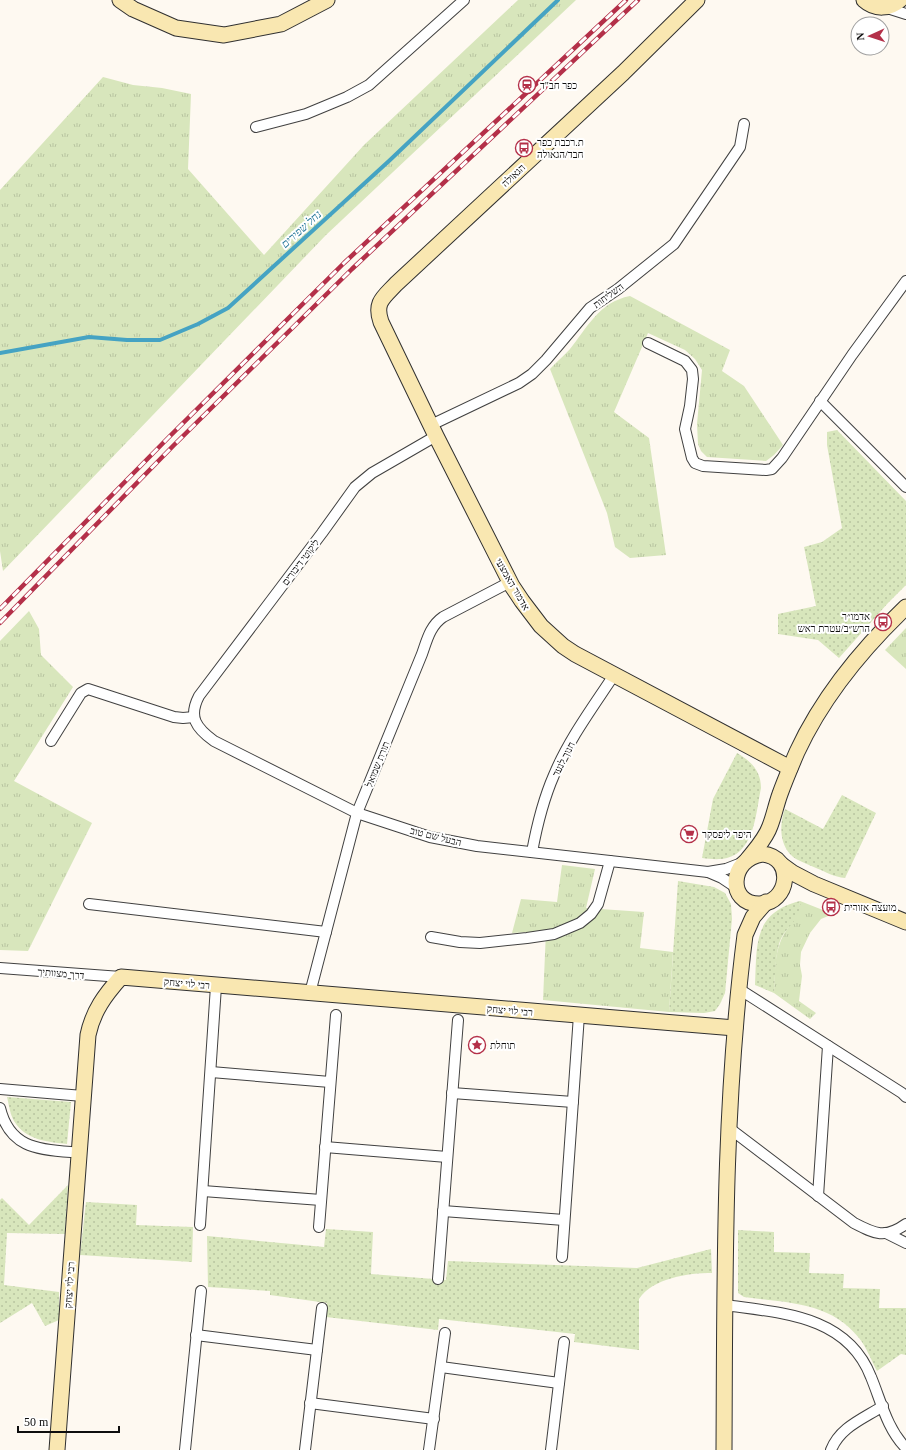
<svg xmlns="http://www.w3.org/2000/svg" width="906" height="1450" font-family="'Times New Roman',Heebo,serif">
  <defs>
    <pattern id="grass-tufts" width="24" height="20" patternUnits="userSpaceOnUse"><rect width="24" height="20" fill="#d8e6bc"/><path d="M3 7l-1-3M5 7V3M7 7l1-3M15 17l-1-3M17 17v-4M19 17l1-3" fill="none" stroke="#b8c4a0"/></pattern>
    <pattern id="park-dots" width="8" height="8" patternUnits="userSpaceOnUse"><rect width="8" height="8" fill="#d8e6bc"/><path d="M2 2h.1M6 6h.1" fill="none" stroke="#b8c4a0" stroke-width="1.8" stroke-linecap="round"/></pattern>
  </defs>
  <rect width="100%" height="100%" fill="#fef9f1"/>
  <!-- grass -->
  <g fill="url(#grass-tufts)">
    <polygon points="518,0 576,0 326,235 3,571 0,551 0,190 103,77 133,85 162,88 191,94 188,169 264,255 364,145"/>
    <path d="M630,296L730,350L722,371L744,386L783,445L774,455L766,461L707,457L701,451L698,444L697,424L702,370L695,359L685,350L648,333L614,412L649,438L666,555L630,558L615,547L607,513L550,369C556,362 564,356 570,349C587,328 599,302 630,296Z"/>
    <polygon points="29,611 39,629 41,655 73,687 14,781 92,823 28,951 0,950 0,641"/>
    <polygon points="906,628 906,669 885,650"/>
    <polygon points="562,865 595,869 586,908 644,912 640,948 673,952 669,1012 543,1000 546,931 512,933 521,899 557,902"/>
    <path d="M800,901L833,914L821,919L810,933L801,952L800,965L802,976L799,1001L816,1013L810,1019L774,993C775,977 774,958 780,943C785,928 800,917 800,901Z"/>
  </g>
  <!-- park -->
  <g fill="url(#park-dots)">
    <polygon points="837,430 906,501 906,585 888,603 839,658 818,640 778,634 778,614 816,606 804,547 822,542 842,528 827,445 827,432"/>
    <path d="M737,753C751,761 761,771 761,788C756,811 755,851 727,858C719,860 710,859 702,858L713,799Z"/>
    <path d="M842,795L876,813L845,878C834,877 826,872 816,868C809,865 802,862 796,859C779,848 779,825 785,809L823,829Z"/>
    <polygon points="678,881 714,887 725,893 731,904 732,919 725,993 720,1004 715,1011 704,1013 669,1012"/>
    <path d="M800,901C800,924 785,925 779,944C775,959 775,977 774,993L755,985C757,944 753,913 800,901Z"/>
    <path d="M7,1097L71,1102L67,1144C48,1142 25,1140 14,1121C10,1114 9,1105 7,1097Z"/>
    <polygon points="68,1185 65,1234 7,1233 4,1285 59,1292 59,1320 45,1326 32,1303 0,1323 0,1200 2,1198 29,1225"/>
    <polygon points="86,1202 137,1205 136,1225 193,1227 192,1262 80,1255"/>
    <path d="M326,1229L373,1232L371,1274L446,1280L448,1261L637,1268L711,1249L712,1273C688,1273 653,1278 639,1299V1350L574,1342L575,1334L439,1319L438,1330L326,1317L327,1303L270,1295V1291L208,1287L207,1236L324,1247Z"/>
    <path d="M738,1230L774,1232V1252L810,1253L809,1273L844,1274L843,1288L880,1289L879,1308H906V1355L901,1354L877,1371C871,1360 867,1348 859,1338C830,1301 786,1303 744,1297L738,1293Z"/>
  </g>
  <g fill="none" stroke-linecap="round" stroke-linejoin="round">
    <!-- stream -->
    <polyline stroke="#45a3c3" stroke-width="4" points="0,353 89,337 127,340 160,340 198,324 228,308 390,160 558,0"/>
    <!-- street casing -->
    <g stroke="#414141" stroke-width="12">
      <g id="street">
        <polyline points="884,7 906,14"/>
        <polyline points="256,127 306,114 347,97 369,85 464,0"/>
        <polyline points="648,343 685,361 692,370 693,379 690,406 685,429 692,458 695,463 703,466 766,470 772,469 782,458 852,355 906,281"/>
        <polyline points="820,401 906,487"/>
        <polyline points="431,425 519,383 532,374 546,360 590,308 618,289 674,244 740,147 744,124"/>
        <path d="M436,436L372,473L355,487L322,533L199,696C188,717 196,728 214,741L357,813L430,837L477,846L708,872L726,869L744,862"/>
        <polyline points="51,741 81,693 88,689 174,717 183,718 194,717"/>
        <path d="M532,852C537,825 543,800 554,775C569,739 593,707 614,675"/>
        <polyline points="708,872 722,878 737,888"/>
        <polyline points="89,904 326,932"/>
        <polyline points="431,937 460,942 480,943 527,938 554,934 580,923 591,914 598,904 610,861"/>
        <polyline points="0,968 121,977"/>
        <polyline points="739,989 902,1093 906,1097"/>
        <path d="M310,993L357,813L422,654C427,640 430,626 443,617L510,582"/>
        <polyline points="211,1072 330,1082"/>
        <polyline points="0,1089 83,1096"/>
        <polyline points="452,1093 573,1102"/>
        <path d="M0,1108C9,1146 36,1150 71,1152"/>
        <path d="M729,1128L854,1223C875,1234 885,1239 906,1224"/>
        <polyline points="325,1147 447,1157"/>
        <polyline points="203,1191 321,1200"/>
        <polyline points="818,1196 828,1046"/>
        <polyline points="443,1211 564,1220"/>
        <polyline points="200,1225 216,986"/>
        <polyline points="319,1227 336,1015"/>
        <polyline points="886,1233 906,1243"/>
        <polyline points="562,1257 579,1015"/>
        <polyline points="438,1279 458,1020"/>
        <path d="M725,1305C781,1313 847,1315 871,1377C881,1401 887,1429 906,1448"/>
        <polyline points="196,1335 317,1350"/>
        <polyline points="441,1367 559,1383"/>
        <polyline points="310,1403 434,1419"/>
        <polyline points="185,1450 201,1291"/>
        <polyline points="305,1450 322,1308"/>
        <polyline points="429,1450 445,1333"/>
        <polyline points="551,1450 564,1342"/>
        <path d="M831,1450C840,1427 863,1419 883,1406"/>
      </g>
    </g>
    <!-- secondary casing -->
    <g stroke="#303030" stroke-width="17">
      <g id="secondary">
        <polyline points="120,0 133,9 176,28 224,35 281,24 327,0"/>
        <path d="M697,0L623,73L396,284C384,297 374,302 381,322L436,436L512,586L522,601L541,626L563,646L575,654L790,768"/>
        <path d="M864,0C875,10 890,9 900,0"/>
        <path d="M762,854C796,857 789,904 759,904C727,904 729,859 762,854Z"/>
        <path d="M748,859C756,849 766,838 770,826C774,816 776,805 780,794C785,780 791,766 797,752C823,696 862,649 906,607"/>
        <polyline points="782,865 793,873 814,884 906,922"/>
        <path d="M57,1450L88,1035C93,1011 105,995 121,977L735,1028"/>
        <path d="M724,1450C725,1278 723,1106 745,935L753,917L766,902"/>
      </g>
    </g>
    <!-- street -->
    <use href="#street" stroke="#fff" stroke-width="10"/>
    <!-- secondary -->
    <use href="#secondary" stroke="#f9e7b1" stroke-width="15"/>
    <!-- rail casing -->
    <g stroke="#b43049" stroke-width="4.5">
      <g id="rail">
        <polyline points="0,609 168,438 344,263 626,0"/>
        <polyline points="0,623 174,445 352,269 638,0"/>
      </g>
    </g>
    <!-- rail -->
    <use href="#rail" stroke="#fff" stroke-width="3" stroke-dasharray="9" stroke-linecap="butt"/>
  </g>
  <!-- icons -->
  <defs>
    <g id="station-ring" transform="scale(0.9)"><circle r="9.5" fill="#fff" stroke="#b43049" stroke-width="1.5"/><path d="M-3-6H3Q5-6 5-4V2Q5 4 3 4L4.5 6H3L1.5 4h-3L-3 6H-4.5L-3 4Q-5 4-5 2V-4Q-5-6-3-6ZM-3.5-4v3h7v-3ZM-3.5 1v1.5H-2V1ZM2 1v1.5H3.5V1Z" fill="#b43049"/></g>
    <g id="bus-ring" transform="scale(0.9)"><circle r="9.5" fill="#fff" stroke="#b43049" stroke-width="1.5"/><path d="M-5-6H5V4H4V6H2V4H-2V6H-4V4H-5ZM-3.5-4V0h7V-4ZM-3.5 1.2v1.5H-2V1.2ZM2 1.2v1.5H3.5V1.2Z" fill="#b43049"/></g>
    <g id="supermarket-ring" transform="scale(0.9)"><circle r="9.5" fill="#fff" stroke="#b43049" stroke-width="1.5"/><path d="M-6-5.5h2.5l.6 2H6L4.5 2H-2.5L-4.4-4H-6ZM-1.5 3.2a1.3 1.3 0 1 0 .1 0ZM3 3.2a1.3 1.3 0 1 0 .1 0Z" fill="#b43049"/></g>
    <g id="sight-ring" transform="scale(0.9)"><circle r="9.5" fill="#fff" stroke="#b43049" stroke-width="1.5"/><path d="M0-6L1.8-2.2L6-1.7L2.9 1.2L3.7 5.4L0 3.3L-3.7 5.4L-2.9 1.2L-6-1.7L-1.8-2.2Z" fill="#b43049"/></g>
  </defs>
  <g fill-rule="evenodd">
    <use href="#station-ring" x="527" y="85"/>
    <use href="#bus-ring" x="524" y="148"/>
    <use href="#bus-ring" x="883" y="622"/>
    <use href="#supermarket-ring" x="689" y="834"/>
    <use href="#bus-ring" x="831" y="907"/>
    <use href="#sight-ring" x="477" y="1045"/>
  </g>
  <g text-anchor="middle" stroke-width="4" stroke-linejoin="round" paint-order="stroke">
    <!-- poi labels -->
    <g font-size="10" fill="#0e0e0e" stroke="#fff" text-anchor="start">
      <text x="540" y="89">כפר חב"ד</text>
      <text x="537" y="146">ת.רכבת כפר<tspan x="537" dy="12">חבד/הגאולה</tspan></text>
      <text x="870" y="620" text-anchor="end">אדמו״ר<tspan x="870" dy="12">הרש״ב/עטרת ראש</tspan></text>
      <text x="702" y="838">היפר ליפסקר</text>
      <text x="844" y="911">מועצה אזורית</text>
      <text x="490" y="1049">תוחלת</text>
    </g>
    <!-- street labels -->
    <g font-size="10" fill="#0e0e0e" stroke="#fff">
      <text transform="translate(513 175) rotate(-43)" y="4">הגאולה</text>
      <text transform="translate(608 295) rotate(-36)" y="4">השליחות</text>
      <text transform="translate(300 562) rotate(-53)" y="4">ליקוטי דיבורים</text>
      <text transform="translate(513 584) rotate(60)" y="4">אדמור האמצעי</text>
      <text transform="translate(563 759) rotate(-63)" y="4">חנוך לנער</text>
      <text transform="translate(377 764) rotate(-68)" y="4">תורת שמואל</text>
      <text transform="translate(436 836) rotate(14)" y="4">הבעל שם טוב</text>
      <text transform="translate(61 973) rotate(5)" y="4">דרך מצוותיך</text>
      <text transform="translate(187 983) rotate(5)" y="4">רבי לוי יצחק</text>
      <text transform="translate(510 1010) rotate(5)" y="4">רבי לוי יצחק</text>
      <text transform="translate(69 1285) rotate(-86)" y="4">רבי לוי יצחק</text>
    </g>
    <!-- water labels -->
    <g font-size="11" font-style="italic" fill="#207497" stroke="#fff">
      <text transform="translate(301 229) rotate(-42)" y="4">נחל שפירים</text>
    </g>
  </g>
  <!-- north arrow -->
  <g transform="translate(870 36) rotate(267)"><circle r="19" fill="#ffffff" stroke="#9f9f9f"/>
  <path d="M0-3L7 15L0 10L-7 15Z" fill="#b43049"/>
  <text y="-6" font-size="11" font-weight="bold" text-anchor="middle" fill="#0e0e0e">N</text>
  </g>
  <!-- scale -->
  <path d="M18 1426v6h101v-6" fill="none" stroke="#0e0e0e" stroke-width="2"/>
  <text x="24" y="1426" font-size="12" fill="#0e0e0e" stroke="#ffffff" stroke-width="3" paint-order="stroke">50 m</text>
</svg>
